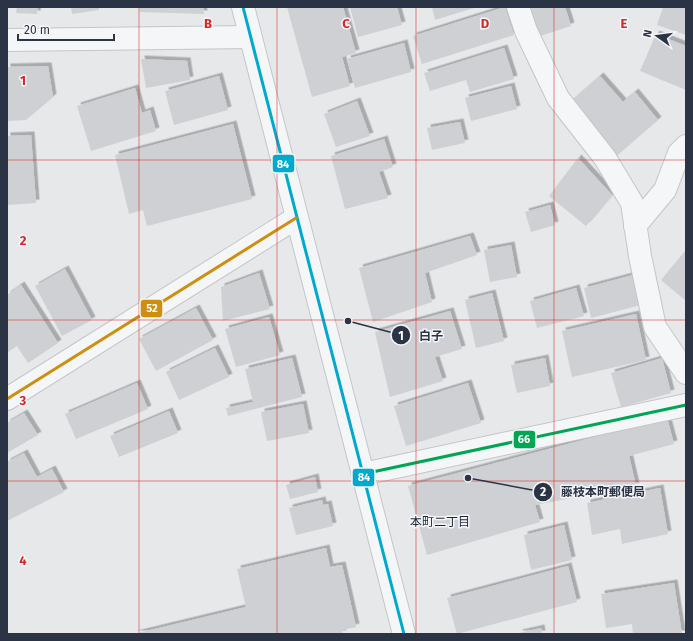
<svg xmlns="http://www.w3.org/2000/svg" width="693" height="641" font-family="'Fira Sans','Noto Sans JP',sans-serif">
  <defs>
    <filter id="shadow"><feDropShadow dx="3.5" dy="-3.5" stdDeviation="0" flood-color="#0004"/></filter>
  </defs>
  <rect width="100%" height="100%" fill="#e6e8ea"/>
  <!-- building -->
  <g fill="#ced0d3" filter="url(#shadow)">
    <polygon points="17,7 38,7 37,14 16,13"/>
    <polygon points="71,7 99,7 99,10 72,14"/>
    <polygon points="139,7 203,7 204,14 140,12"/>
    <polygon points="287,7 343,7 356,53 342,57 350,86 312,97"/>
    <polygon points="350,7 397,7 402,25 358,37"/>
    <polygon points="432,7 477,7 435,20"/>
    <polygon points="505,7 514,35 422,64 413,36"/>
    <polygon points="524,7 565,7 571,26 534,38"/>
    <polygon points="663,7 686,7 686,35 657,25"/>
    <polygon points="656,34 686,46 686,90 640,71"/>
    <polygon points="404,43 411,72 355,88 347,59"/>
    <polygon points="504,48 514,79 470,92 466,80 430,91 424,73"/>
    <polygon points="141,59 187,61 190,80 146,88"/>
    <polygon points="48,66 53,97 26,120 7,121 7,67"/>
    <polygon points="219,76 228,110 174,125 165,91"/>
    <polygon points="600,76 623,102 635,92 658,120 613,159 566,106"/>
    <polygon points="511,86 517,109 471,121 465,98"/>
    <polygon points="135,88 142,113 150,110 156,131 91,151 77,106"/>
    <polygon points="357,101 370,136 336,147 324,114"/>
    <polygon points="460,122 465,143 432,150 427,128"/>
    <polygon points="233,124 252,199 147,226 143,210 129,214 115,155"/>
    <polygon points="31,135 36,203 7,205 7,136"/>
    <polygon points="384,139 393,167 379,172 388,198 345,209 331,156"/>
    <polygon points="578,158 612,195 586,226 549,196"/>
    <polygon points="550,205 555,225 531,232 525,212"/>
    <polygon points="470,236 477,255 425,273 432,302 373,322 359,268"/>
    <polygon points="511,245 517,277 490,282 484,250"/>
    <polygon points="686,250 686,301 661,280"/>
    <polygon points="65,269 92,320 62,336 35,286"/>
    <polygon points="259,273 270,309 223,321 221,287"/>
    <polygon points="633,275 641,305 591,318 584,288"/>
    <polygon points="21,285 58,343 28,363 17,346 7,353 7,295"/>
    <polygon points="576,288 584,316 537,328 530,301"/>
    <polygon points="492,293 504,341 476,348 465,300"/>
    <polygon points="196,308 213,340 156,371 139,339"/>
    <polygon points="450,311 462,349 435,357 443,381 390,397 375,332"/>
    <polygon points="636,314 646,360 572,377 562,331"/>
    <polygon points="269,317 280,355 236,367 225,329"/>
    <polygon points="215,348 229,377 179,400 166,372"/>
    <polygon points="292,358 302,397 228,416 226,408 253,402 245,369"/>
    <polygon points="545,358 550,386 517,393 511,365"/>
    <polygon points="662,358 671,393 621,407 611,373"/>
    <polygon points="137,383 148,409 76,439 65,414"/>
    <polygon points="468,383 481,423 406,446 394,406"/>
    <polygon points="303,404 309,433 267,441 261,412"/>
    <polygon points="169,411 178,433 119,457 110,436"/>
    <polygon points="24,413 38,435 7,453 7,423"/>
    <polygon points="667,418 674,444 629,456 636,486 535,505 540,522 427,555 408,486"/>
    <polygon points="24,453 37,477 52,469 64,492 7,521 7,462"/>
    <polygon points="315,477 318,492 290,499 286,485"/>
    <polygon points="660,488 668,534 622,544 620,529 592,535 587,503"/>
    <polygon points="322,500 323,505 328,504 333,526 296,535 289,508"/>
    <polygon points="564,525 572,560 531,570 524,535"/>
    <polygon points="326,548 330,567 342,565 356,627 342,630 343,634 134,634 246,607 237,569"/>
    <polygon points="568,566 577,602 457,634 447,598"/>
    <polygon points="674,583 682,634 633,634 632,624 606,628 601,594"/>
    <polygon points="541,628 542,634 519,634 519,633"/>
  </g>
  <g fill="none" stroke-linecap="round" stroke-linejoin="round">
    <!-- minor casing -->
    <g stroke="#c4c6c8" stroke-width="24">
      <g id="minor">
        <polyline points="518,7 526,31 558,98 605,158 632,203 640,256 655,327 686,373"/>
        <polyline points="7,40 250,37"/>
        <polyline points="635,226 665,190 679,153 686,146"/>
        <polyline points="7,399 296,218"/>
        <polyline points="363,474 686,405"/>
      </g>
    </g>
    <!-- tertiary casing -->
    <g stroke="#c4c6c8" stroke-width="24">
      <polyline id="tertiary" points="243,7 404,634"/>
    </g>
    <!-- minor -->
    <use href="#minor" stroke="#f5f6f7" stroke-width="22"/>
    <!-- tertiary -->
    <use href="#tertiary" stroke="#f5f6f7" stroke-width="22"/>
    <!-- bus-1 casing -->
    <g stroke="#f4f6f9" stroke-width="6">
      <polyline id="bus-1" points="243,7 404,634"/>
    </g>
    <!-- bus-2 casing -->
    <g stroke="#f4f6f9" stroke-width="6">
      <polyline id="bus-2" points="7,399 296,218"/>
    </g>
    <!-- bus-3 casing -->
    <g stroke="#f4f6f9" stroke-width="6">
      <polyline id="bus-3" points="363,474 686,405"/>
    </g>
    <!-- bus-1 -->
    <use href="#bus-1" stroke="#00a9ce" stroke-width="3"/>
    <!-- bus-2 -->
    <use href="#bus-2" stroke="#ce8f0e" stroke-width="3"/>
    <!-- bus-3 -->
    <use href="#bus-3" stroke="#00a651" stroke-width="3"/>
  </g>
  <!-- grid -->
  <path fill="none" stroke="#d62828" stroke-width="1" stroke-opacity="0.55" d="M139,7V634M277,7V634M416,7V634M554,7V634M7,160H686M7,320H686M7,481H686"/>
  <g text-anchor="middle" stroke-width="3" stroke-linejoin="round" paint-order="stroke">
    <!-- neighbourhood labels -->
    <g font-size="12" fill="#1d2536" stroke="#f4f6f9">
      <text x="440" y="526">本町二丁目</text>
    </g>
  </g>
  <g font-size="13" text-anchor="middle" font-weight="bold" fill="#d62828" stroke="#f4f6f9" stroke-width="3" stroke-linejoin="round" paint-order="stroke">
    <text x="208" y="28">B</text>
    <text x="346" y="28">C</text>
    <text x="485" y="28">D</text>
    <text x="624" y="28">E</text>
    <text x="23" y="85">1</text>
    <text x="23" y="245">2</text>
    <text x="23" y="405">3</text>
    <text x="23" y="565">4</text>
  </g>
  <!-- callouts -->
  <path fill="none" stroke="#2b3445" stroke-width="1.5" d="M348 321L401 335M468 478L543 492"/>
  <g fill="#2b3445" stroke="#f4f6f9" stroke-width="1.5">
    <circle cx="348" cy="321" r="4"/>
    <circle cx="468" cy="478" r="4"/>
    <circle cx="401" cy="335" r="10"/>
    <circle cx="543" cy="492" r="10"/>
  </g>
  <g font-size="12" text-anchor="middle" font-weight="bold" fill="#fff">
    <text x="401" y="340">1</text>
    <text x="543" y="496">2</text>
  </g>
  <g font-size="12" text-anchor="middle" font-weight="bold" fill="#2b3445" stroke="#f4f6f9" stroke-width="3" stroke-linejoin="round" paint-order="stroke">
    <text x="431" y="340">白子</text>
    <text x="603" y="496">藤枝本町郵便局</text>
  </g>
  <g stroke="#f4f6f9" stroke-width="1.5">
    <rect x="272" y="154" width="23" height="19" rx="4" fill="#00a9ce"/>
    <rect x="140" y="299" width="23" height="19" rx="4" fill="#ce8f0e"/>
    <rect x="513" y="430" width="23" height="19" rx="4" fill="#00a651"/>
    <rect x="352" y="468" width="23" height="19" rx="4" fill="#00a9ce"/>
  </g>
  <g font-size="11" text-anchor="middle" font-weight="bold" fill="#fff">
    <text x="283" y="168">84</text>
    <text x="152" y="312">52</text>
    <text x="524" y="443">66</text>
    <text x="364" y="481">84</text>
  </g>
  <!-- border -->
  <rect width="693" height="641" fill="none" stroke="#2b3445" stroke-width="16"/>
  <!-- north arrow -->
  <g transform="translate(657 36) rotate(284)" stroke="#f4f6f9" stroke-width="3" paint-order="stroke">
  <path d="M0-3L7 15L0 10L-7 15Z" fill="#2b3445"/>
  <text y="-6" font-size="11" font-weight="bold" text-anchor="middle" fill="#2b3445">N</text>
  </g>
  <!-- scale -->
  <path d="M18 34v6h96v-6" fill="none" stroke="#2b3445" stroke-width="2"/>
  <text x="24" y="34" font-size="12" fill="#2b3445" stroke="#f4f6f9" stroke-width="3" paint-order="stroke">20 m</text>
</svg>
